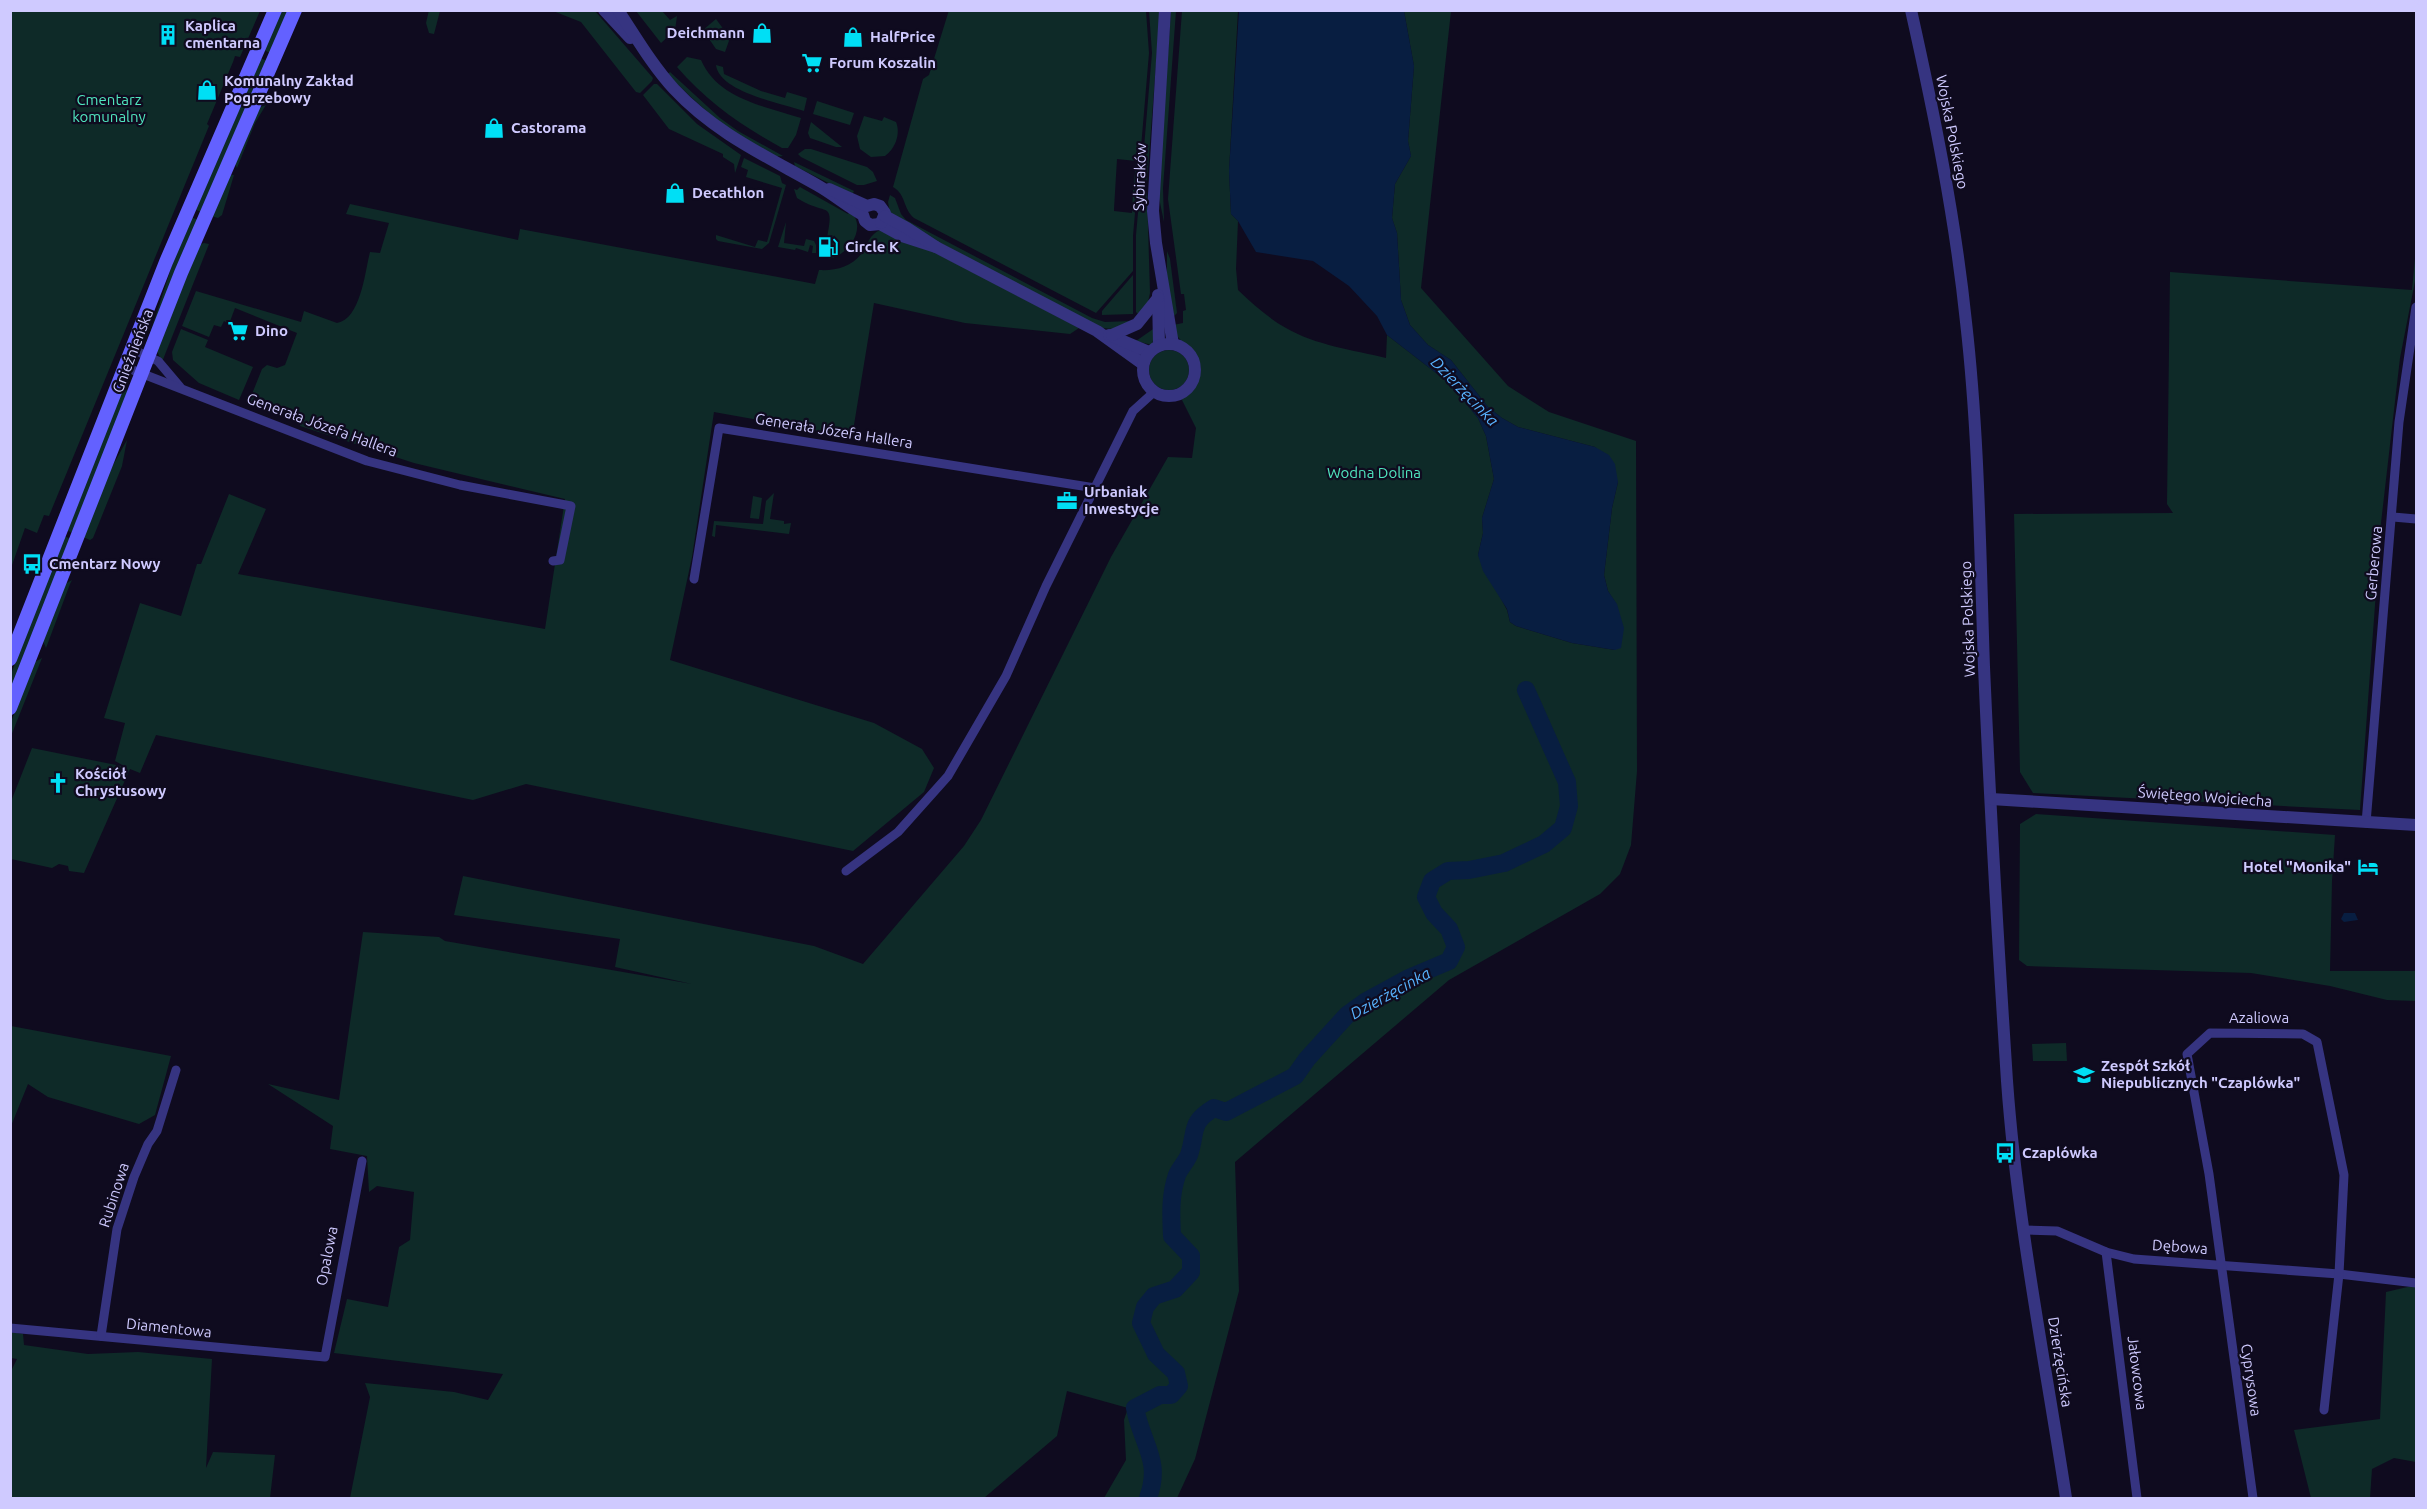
<svg xmlns="http://www.w3.org/2000/svg" width="2427" height="1509" font-family="Ubuntu,sans-serif">
  <rect width="100%" height="100%" fill="#0f0b1f"/>
  <!-- green -->
  <g fill="#0e2a28">
    <polygon points="11,10 260,11 240,57 235,56 233,62 207,124 209,126 49,516 44,515 37,533 25,528 11,568"/>
    <polygon points="429,10 440,11 434,34 429,33 426,23"/>
    <path d="M949,10L1146,11L1149,53L1138,183H1134L1136,161L1117,159L1114,209V211L1132,213L1133,190H1137L1133,236V271L1096,313L914,218C903,209 906,194 893,187L923,79L929,75Z"/>
    <polygon points="281,11 289,11 270,53 264,50"/>
    <polygon points="553,11 595,11 653,78 652,81 640,93 636,92 581,22"/>
    <polygon points="636,11 662,11 670,20 677,16 675,30 661,43"/>
    <polygon points="1149,11 1160,11 1147,182 1141,183 1152,53"/>
    <polygon points="1171,11 1176,11 1163,188 1164,222 1158,193"/>
    <path d="M1182,11H1238L1229,171L1231,214L1238,221L1236,269L1238,290C1253,304 1268,318 1286,328C1315,345 1353,350 1386,358L1387,335L1449,383L1478,418L1486,436L1494,479L1482,518L1483,533L1478,555L1507,610L1510,622L1516,626L1572,643L1615,650L1617,605L1608,591L1604,575L1612,508L1618,482L1595,447L1518,427L1502,418L1488,407L1451,360L1428,345L1410,325L1401,300L1397,233L1392,218L1395,184L1411,156L1408,141L1414,66L1404,11H1451L1421,288L1508,386L1549,412L1636,441L1637,771L1631,845L1620,874L1600,894L1449,980L1235,1162L1239,1291L1195,1459L1177,1498H1104L1126,1460L1124,1420L1128,1408L1067,1391L1057,1436L984,1498H350L370,1397L365,1383L454,1392L488,1400L503,1374L334,1353L347,1299L388,1307L399,1247L410,1240L414,1192L377,1186L369,1192L367,1156L330,1149L333,1126L268,1084L339,1100L363,932L439,937L445,941L692,984L615,967L620,939L454,915L463,876L814,946L863,964L964,846L981,820L1111,557L1168,457L1192,458L1196,428L1181,398C1198,389 1205,369 1193,352C1184,340 1177,342 1173,325L1183,323V311L1186,310L1184,294H1181L1168,199Z"/>
    <polygon points="716,19 730,38 725,52 716,49 703,30"/>
    <path d="M687,57L701,60C718,99 764,106 801,118L796,135L788,148H782C742,126 707,102 677,67Z"/>
    <polygon points="260,58 267,61 201,212 194,209"/>
    <path d="M716,65L723,67L724,74L761,91L785,98L787,92L807,98L804,111C781,103 719,92 716,65Z"/>
    <path d="M670,72L720,118L738,131L783,156C758,162 685,93 668,74Z"/>
    <polygon points="654,84 657,84 697,124 741,155 735,173 734,164 723,157 723,154 669,129 643,95"/>
    <polygon points="817,101 854,113 850,125 813,114"/>
    <polygon points="266,105 255,123 237,168 234,162 260,107"/>
    <path d="M864,116L882,121L884,117L896,122C901,134 895,149 885,156L871,157L860,149L857,136Z"/>
    <polygon points="811,122 842,147 836,147 810,138 808,133"/>
    <polygon points="805,149 811,149 867,167 873,172 877,181 864,185 857,185 801,157 798,154"/>
    <polygon points="744,158 780,176 782,183 786,185 769,243 762,249 718,241 716,239 716,235 755,247 758,240 767,242 782,188 746,177 748,170 741,167"/>
    <polygon points="794,162 854,191 852,195 795,166"/>
    <polygon points="231,175 234,175 222,215 218,218 211,216 227,178"/>
    <path d="M800,187L848,214L850,211C868,227 849,255 829,259L823,253V250L832,252L834,246L826,243C835,197 828,218 797,198L794,189L797,190Z"/>
    <polygon points="1140,191 1147,192 1150,293 1148,302 1140,316 1136,312 1136,235"/>
    <polygon points="890,195 895,198 901,214 906,220 1092,318 1105,322 1132,321 1113,329 1102,328 927,236 890,213 888,202"/>
    <path d="M350,204L518,240L520,229L815,284L819,270C835,271 852,267 862,253C868,244 869,235 880,230L926,248L1079,328L1070,334L965,323L874,303L852,437L714,412L692,557L670,660L874,723L922,749L934,768L924,792L853,851L526,784L473,800L156,735L140,773L130,769L84,873L69,871L68,866L59,864L52,868L11,859L10,804L32,748L126,767L115,761L125,723L104,718L140,603L181,616L197,564H201L229,494L266,509L238,574L545,629L565,499L414,463L300,426L301,421L266,407L264,410L248,404L262,369L267,365L277,368L285,365L297,333L235,308L229,324L224,321L221,327L214,325L209,337L182,326L196,291L301,322L304,311L337,323C361,319 365,271 370,252L380,253L389,223L346,214Z"/>
    <polygon points="191,217 198,220 146,346 176,253"/>
    <polygon points="786,222 784,243 804,246 806,239 814,241 816,245 816,253 812,253 813,246 810,245 808,252 796,248 795,250 778,247"/>
    <polygon points="204,243 209,244 162,362 157,351 199,245"/>
    <polygon points="2416,248 2416,276 2400,358 2381,523 2360,810 2033,793 2020,772 2014,514 2173,513 2167,504 2170,272 2412,290"/>
    <polygon points="1167,251 1170,259 1177,313 1174,316 1167,286"/>
    <polygon points="1133,275 1133,314 1102,315 1102,311"/>
    <polygon points="1156,327 1152,345 1136,341"/>
    <polygon points="181,329 208,340 205,347 253,367 239,400 199,383 173,360 172,352"/>
    <circle cx="1169" cy="370" r="20"/>
    <polygon points="123,389 128,391 73,533 66,530"/>
    <polygon points="127,440 122,466 93,538 90,540 83,537 108,474"/>
    <polygon points="774,493 770,519 784,521 784,524 791,523 789,534 716,525 715,537 712,536 714,521 763,524 766,501"/>
    <polygon points="753,496 762,498 759,519 750,518"/>
    <polygon points="64,536 71,539 11,695 11,674"/>
    <polygon points="72,580 70,584 46,648 43,641 65,584"/>
    <polygon points="42,658 11,736 10,724 35,662"/>
    <polygon points="2036,814 2335,835 2332,881 2330,971 2416,971 2416,1001 2387,1000 2330,986 2251,973 2027,966 2019,960 2020,824"/>
    <polygon points="11,1026 171,1056 155,1115 139,1124 48,1097 28,1084 11,1126"/>
    <polygon points="2066,1043 2067,1061 2033,1061 2032,1044"/>
    <polygon points="2416,1285 2416,1462 2394,1458 2372,1469 2370,1498 2311,1498 2294,1430 2380,1419 2386,1292"/>
    <polygon points="11,1332 23,1334 24,1345 88,1354 138,1352 212,1359 206,1468 213,1452 275,1455 270,1498 11,1498 10,1373 17,1359 11,1358"/>
  </g>
  <!-- water -->
  <g fill="#081e41">
    <polygon points="1239,10 1404,11 1414,66 1408,141 1411,156 1395,184 1392,218 1397,233 1401,300 1410,325 1428,345 1451,360 1488,407 1502,418 1518,427 1595,447 1609,455 1615,464 1618,482 1612,508 1604,575 1608,591 1617,604 1624,628 1621,648 1615,650 1572,643 1516,626 1510,622 1507,609 1483,571 1478,555 1483,533 1482,518 1494,479 1486,436 1478,418 1449,383 1387,335 1377,316 1349,286 1313,261 1256,252 1238,221 1231,214 1229,171"/>
    <polygon points="2344,913 2355,913 2358,920 2344,922 2341,919"/>
  </g>
  <g fill="none" stroke-linecap="round" stroke-linejoin="round">
    <!-- river -->
    <path stroke="#081e41" stroke-width="18" d="M1148,1498C1162,1460 1142,1445 1135,1408L1160,1395H1171L1179,1386L1176,1373L1156,1354L1141,1323L1145,1307L1154,1296L1175,1289L1191,1272V1256L1172,1236C1171,1215 1170,1195 1177,1175C1180,1168 1186,1162 1189,1155C1197,1131 1189,1123 1214,1108L1226,1112L1295,1076L1307,1059L1347,1015L1365,1002L1409,978L1449,961L1456,947L1449,929L1434,913L1426,897L1432,881L1448,871L1469,870L1504,863L1544,844L1563,828L1569,806L1567,782L1526,690"/>
    <!-- minor -->
    <g stroke="#363481" stroke-width="9">
      <polyline points="132,349 158,361 180,387"/>
      <polyline points="125,367 367,461 460,485 571,506 560,560 553,561"/>
      <polyline points="2393,517 2416,519"/>
      <polyline points="694,579 719,428 1095,488"/>
      <polyline points="2366,823 2399,422 2416,307"/>
      <polyline points="846,871 898,832 948,776 1006,676 1046,586 1133,411 1154,392"/>
      <polyline points="2024,1230 2057,1231 2106,1252 2134,1259 2339,1274 2416,1283"/>
      <polyline points="2106,1252 2137,1498"/>
      <polyline points="10,1328 325,1357 362,1161"/>
      <polyline points="101,1336 117,1229 134,1177 148,1144 157,1131 176,1070"/>
      <polyline points="2253,1498 2209,1174 2187,1054 2210,1033 2303,1034 2317,1042 2344,1175 2339,1274 2324,1410"/>
    </g>
    <!-- tertiary -->
    <g stroke="#363481" stroke-width="12">
      <polyline points="604,10 630,38"/>
      <path d="M618,10C636,37 652,65 674,89C715,133 766,156 817,185C833,194 847,206 863,215L865,221L870,225L880,224L902,236L936,247"/>
      <polyline points="1165,10 1153,211 1156,243 1173,344"/>
      <path d="M1911,10C1934,113 1955,216 1966,322C1979,436 1980,552 1984,667C1990,805 1998,943 2007,1081C2017,1221 2045,1360 2066,1498"/>
      <polyline points="829,189 867,206 874,204 880,206 885,213 881,223"/>
      <polyline points="885,216 907,228 936,247 1097,331 1143,364"/>
      <polyline points="1158,295 1159,345"/>
      <polyline points="1109,335 1149,352"/>
      <polyline points="1112,335 1137,324 1158,298"/>
      <circle cx="1169" cy="370" r="26"/>
      <polyline points="1991,799 2416,825"/>
    </g>
    <!-- secondary -->
    <g stroke="#6361ff" stroke-width="14">
      <polyline points="10,659 166,262 275,10"/>
      <polyline points="10,708 181,273 295,10"/>
    </g>
  </g>
  <!-- icons -->
  <defs>
    <g id="shop-bare" transform="scale(1.62)"><path d="M-5-2.5h2.3a2.7 3.5 0 0 1 5.4 0H5L5.5 6h-11ZM-1.5-2.5h3a1.5 2.3 0 0 0-3 0Z" fill="#00dff5" stroke="#0f0b1f" stroke-width="2.5" paint-order="stroke"/></g>
    <g id="building-bare" transform="scale(1.62)"><path d="M-4-6H4V6H1V3H-1V6H-4ZM-2.5-4.3h1.7v1.8h-1.7ZM.8-4.3h1.7v1.8H.8ZM-2.5-1h1.7V.8h-1.7ZM.8-1h1.7V.8H.8Z" fill="#00dff5" stroke="#0f0b1f" stroke-width="2.5" paint-order="stroke"/></g>
    <g id="supermarket-bare" transform="scale(1.62)"><path d="M-6-5.5h2.5l.6 2H6L4.5 2H-2.5L-4.4-4H-6ZM-1.5 3.2a1.3 1.3 0 1 0 .1 0ZM3 3.2a1.3 1.3 0 1 0 .1 0Z" fill="#00dff5" stroke="#0f0b1f" stroke-width="2.5" paint-order="stroke"/></g>
    <g id="fuel-bare" transform="scale(1.62)"><path d="M-5.5-6h7V0h2V4h1.3V-2.5L3-4.5l.8-.8L6-3V5H2.5V1h-1V6h-7ZM-4.2-4.7v3.2H.2V-4.7Z" fill="#00dff5" stroke="#0f0b1f" stroke-width="2.5" paint-order="stroke"/></g>
    <g id="office-bare" transform="scale(1.62)"><path d="M-6-3h4V-5.5h4V-3h4V5H-6ZM-1-4.5V-3h2v-1.5ZM-6 0V1H6V0Z" fill="#00dff5" stroke="#0f0b1f" stroke-width="2.5" paint-order="stroke"/></g>
    <g id="bus-bare" transform="scale(1.62)"><path d="M-5-6H5V4H4V6H2V4H-2V6H-4V4H-5ZM-3.5-4V0h7V-4ZM-3.5 1.2v1.5H-2V1.2ZM2 1.2v1.5H3.5V1.2Z" fill="#00dff5" stroke="#0f0b1f" stroke-width="2.5" paint-order="stroke"/></g>
    <g id="church-bare" transform="scale(1.62)"><path d="M-1.2-6h2.4v3.5h3.3v2.4h-3.3V6h-2.4V-.1h-3.3v-2.4h3.3Z" fill="#00dff5" stroke="#0f0b1f" stroke-width="2.5" paint-order="stroke"/></g>
    <g id="hotel-bare" transform="scale(1.62)"><path d="M-6-4.5h1.5V1H6V5H4.5V3h-9V5H-6ZM-4 0a1.8 1.8 0 1 1 3.6 0ZM.5 0V-2.5h3Q6-2.5 6 0Z" fill="#00dff5" stroke="#0f0b1f" stroke-width="2.5" paint-order="stroke"/></g>
    <g id="university-bare" transform="scale(1.62)"><path d="M0-5L7-2L0 1L-7-2ZM-4 1L0 2.5L4 1V4Q0 6-4 4Z" fill="#00dff5" stroke="#0f0b1f" stroke-width="2.5" paint-order="stroke"/></g>
  </defs>
  <g fill-rule="evenodd">
    <use href="#shop-bare" x="762" y="33"/>
    <use href="#building-bare" x="168" y="35"/>
    <use href="#shop-bare" x="853" y="37"/>
    <use href="#supermarket-bare" x="812" y="63"/>
    <use href="#shop-bare" x="207" y="90"/>
    <use href="#shop-bare" x="494" y="128"/>
    <use href="#shop-bare" x="675" y="193"/>
    <use href="#fuel-bare" x="828" y="247"/>
    <use href="#supermarket-bare" x="238" y="331"/>
    <use href="#office-bare" x="1067" y="501"/>
    <use href="#bus-bare" x="32" y="564"/>
    <use href="#church-bare" x="58" y="783"/>
    <use href="#hotel-bare" x="2368" y="867"/>
    <use href="#university-bare" x="2084" y="1075"/>
    <use href="#bus-bare" x="2005" y="1153"/>
  </g>
  <g text-anchor="middle" stroke-width="4.5" stroke-linejoin="round" paint-order="stroke">
    <!-- poi labels -->
    <g font-size="15" font-weight="bold" fill="#cfcaff" stroke="#0f0b1f" text-anchor="start">
      <text x="185" y="31">Kaplica<tspan x="185" dy="17">cmentarna</tspan></text>
      <text x="745" y="38" text-anchor="end">Deichmann</text>
      <text x="870" y="42">HalfPrice</text>
      <text x="829" y="68">Forum Koszalin</text>
      <text x="224" y="86">Komunalny Zakład<tspan x="224" dy="17">Pogrzebowy</tspan></text>
      <text x="511" y="133">Castorama</text>
      <text x="692" y="198">Decathlon</text>
      <text x="845" y="252">Circle K</text>
      <text x="255" y="336">Dino</text>
      <text x="1084" y="497">Urbaniak<tspan x="1084" dy="17">Inwestycje</tspan></text>
      <text x="49" y="569">Cmentarz Nowy</text>
      <text x="75" y="779">Kościół<tspan x="75" dy="17">Chrystusowy</tspan></text>
      <text x="2351" y="872" text-anchor="end">Hotel "Monika"</text>
      <text x="2101" y="1071">Zespół Szkół<tspan x="2101" dy="17">Niepublicznych "Czaplówka"</tspan></text>
      <text x="2022" y="1158">Czaplówka</text>
    </g>
    <!-- park labels -->
    <g font-size="15" fill="#50e5be" stroke="#0f0b1f">
      <text x="109" y="105">Cmentarz<tspan x="109" dy="17">komunalny</tspan></text>
      <text x="1374" y="478">Wodna Dolina</text>
    </g>
    <!-- street labels -->
    <g font-size="15" fill="#cfcaff" stroke="#0f0b1f">
      <text transform="translate(1952 132) rotate(79)" y="5">Wojska Polskiego</text>
      <text transform="translate(1140 177) rotate(-88)" y="5">Sybiraków</text>
      <text transform="translate(133 351) rotate(-69)" y="5">Gnieźnieńska</text>
      <text transform="translate(322 425) rotate(20)" y="5">Generała Józefa Hallera</text>
      <text transform="translate(834 431) rotate(9)" y="5">Generała Józefa Hallera</text>
      <text transform="translate(2374 563) rotate(-85)" y="5">Gerberowa</text>
      <text transform="translate(1968 619) rotate(-92)" y="5">Wojska Polskiego</text>
      <text transform="translate(2205 797) rotate(4)" y="5">Świętego Wojciecha</text>
      <text x="2259" y="1023">Azaliowa</text>
      <text transform="translate(114 1195) rotate(-72)" y="5">Rubinowa</text>
      <text transform="translate(2180 1247) rotate(4)" y="5">Dębowa</text>
      <text transform="translate(327 1256) rotate(-79)" y="5">Opalowa</text>
      <text transform="translate(169 1328) rotate(6)" y="5">Diamentowa</text>
      <text transform="translate(2060 1362) rotate(81)" y="5">Dzierżęcińska</text>
      <text transform="translate(2137 1373) rotate(83)" y="5">Jałowcowa</text>
      <text transform="translate(2251 1380) rotate(82)" y="5">Cyprysowa</text>
    </g>
    <!-- water labels -->
    <g font-size="16" font-style="italic" fill="#58b3ff" stroke="#0f0b1f">
      <text transform="translate(1465 391) rotate(46)" y="6">Dzierżęcinka</text>
      <text transform="translate(1390 993) rotate(-29)" y="6">Dzierżęcinka</text>
    </g>
  </g>
  <!-- border -->
  <rect width="2427" height="1509" fill="none" stroke="#cfcaff" stroke-width="24"/>
</svg>
